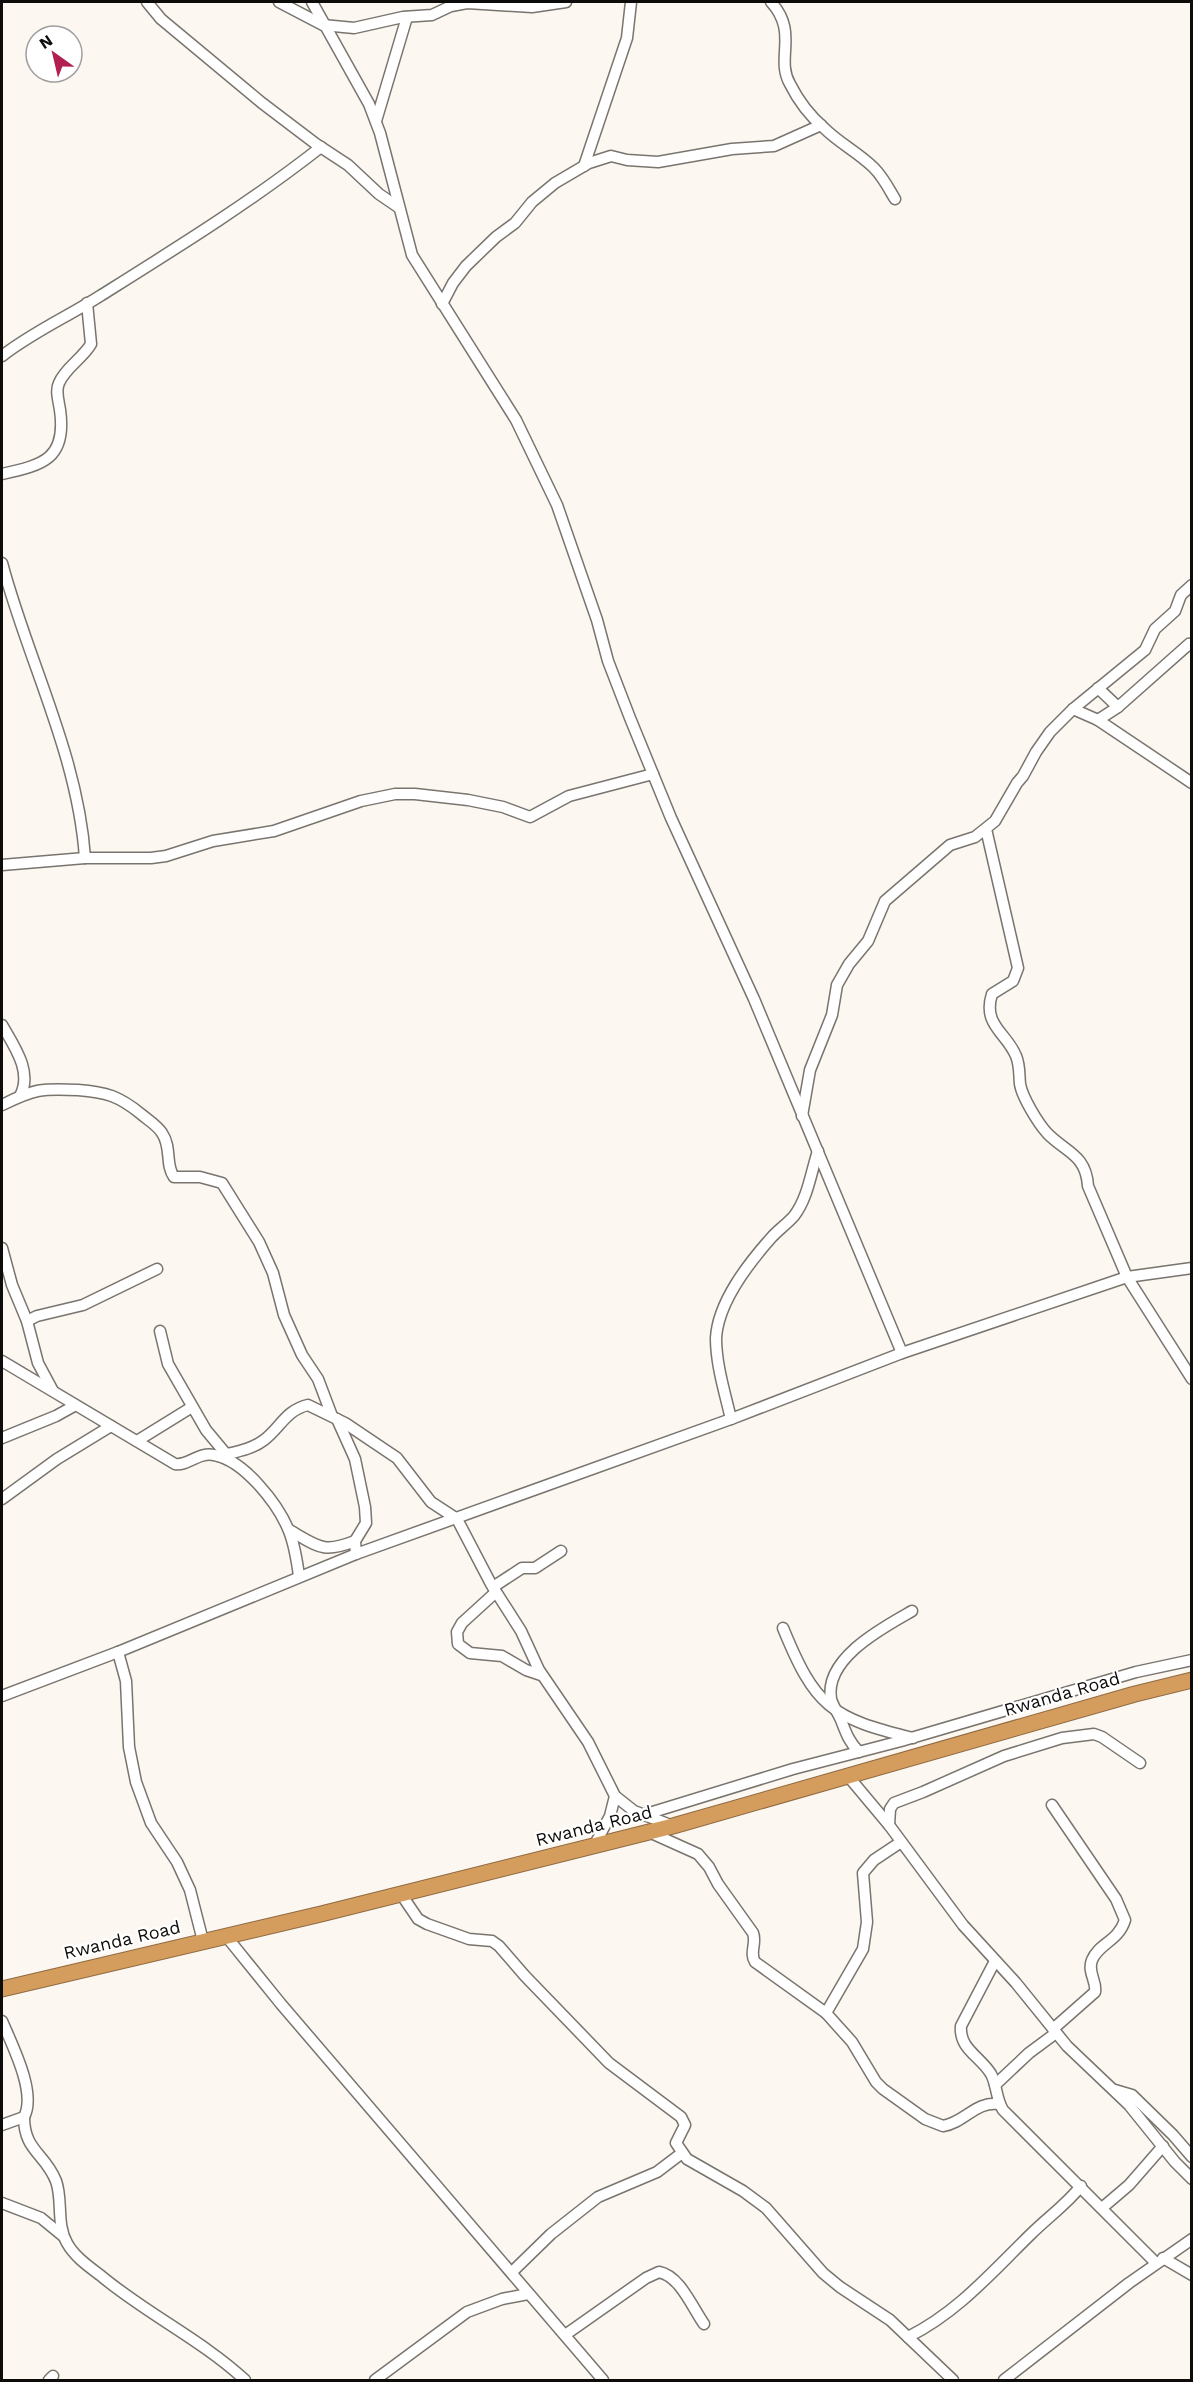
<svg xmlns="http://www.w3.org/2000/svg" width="1193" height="2382" font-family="'Work Sans',sans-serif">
  <rect width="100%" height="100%" fill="#fdf7f1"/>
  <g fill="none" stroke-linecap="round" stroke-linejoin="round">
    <!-- minor casing -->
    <g stroke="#79746e" stroke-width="13">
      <g id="minor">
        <polyline points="147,2 161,19 262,103 316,144 348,165 379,194 398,207"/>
        <polyline points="279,2 323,25 354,28 403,17 432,15 451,6 467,3 532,7 566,2"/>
        <polyline points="312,2 369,104 380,133 412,255 516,420 557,505 597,620 608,661 630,718 671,818 754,999 902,1353"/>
        <path d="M771,2C799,33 775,58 790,84C798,100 810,116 824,128C839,143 859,153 874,168C883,177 889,189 895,199"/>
        <polyline points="376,121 407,17"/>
        <polyline points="584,166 627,38 631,2"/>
        <polyline points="442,304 453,283 466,266 496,237 515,223 532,202 555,183 589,163 611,156 627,160 658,162 732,149 774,146 821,125"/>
        <path d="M2,356C33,332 67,317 100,296C175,249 251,202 321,147"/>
        <path d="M2,474C43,465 67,459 60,410C59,402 55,391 59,383C65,368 83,358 91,344L87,303"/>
        <path d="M2,563C28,661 78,755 85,858"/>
        <polyline points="1098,688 1118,707 1098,720 1192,783"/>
        <polyline points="1118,707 1189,644 1192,646"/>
        <polyline points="1073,709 1098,720"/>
        <path d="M986,829L1018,968L1013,981L992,994C982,1025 1007,1033 1016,1056C1020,1065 1019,1075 1020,1084C1022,1097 1038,1123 1047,1133C1065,1152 1086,1154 1088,1186L1127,1277L1192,1379"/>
        <polyline points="2,865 85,858 151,858 166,856 213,841 274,831 361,801 395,794 415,794 468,800 503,807 530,817 569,796 653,774"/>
        <path d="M2,1025C14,1046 33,1072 20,1096"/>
        <path d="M2,1105C34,1089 42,1088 78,1090C106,1092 119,1096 141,1114C148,1120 157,1125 162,1133C172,1148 165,1165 174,1177H200L222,1183L259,1242L273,1273L284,1315L302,1355L318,1379L332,1416"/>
        <polyline points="802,1116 810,1070 832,1015 837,985 849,964 868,941 885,901 950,845 975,837 995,821 1017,783 1023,776 1036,752 1050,732 1073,709 1145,650 1155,629 1175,611 1181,595 1192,585"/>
        <polyline points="2,1248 12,1285 27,1321 38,1363 53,1391"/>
        <polyline points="27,1321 37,1316 83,1305 157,1269"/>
        <polyline points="160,1331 168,1364 206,1430 226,1454"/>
        <path d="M2,1361L175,1464C188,1466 198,1452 214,1455C244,1460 278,1504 289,1531C295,1546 297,1561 299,1576"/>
        <polyline points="337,1419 355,1459 365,1507 366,1523 355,1541 356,1554"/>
        <path d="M731,1419C725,1393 716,1365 716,1338C718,1302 748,1264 771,1238C778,1230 787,1224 794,1216C808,1198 811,1172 818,1151"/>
        <polyline points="2,1438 56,1416 74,1406"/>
        <polyline points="137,1441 192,1407"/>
        <path d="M219,1456C234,1452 251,1450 264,1440C280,1428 286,1410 308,1405L345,1423L397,1458L431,1502L457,1519L491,1584L521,1631L539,1670L588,1742L615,1796L610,1816L594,1846"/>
        <polyline points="2,1499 57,1459 111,1426"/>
        <path d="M289,1530C318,1546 322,1554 355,1541"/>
        <polyline points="493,1587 522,1568 535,1568 561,1551"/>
        <polyline points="496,1592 462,1623 457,1632 458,1644 470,1653 502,1656 526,1670 541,1675"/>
        <path d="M783,1628C815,1706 830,1718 913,1738"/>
        <polyline points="118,1652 126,1681 129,1747 136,1782 151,1823 177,1862 190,1890 203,1941"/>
        <polyline points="2,1696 118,1652 356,1554 731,1419 902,1353 1127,1277 1192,1268"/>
        <path d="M859,1752C849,1742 846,1733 841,1720C838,1713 833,1706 831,1699C824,1658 884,1627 912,1611"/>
        <polyline points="848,1776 889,1825 963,1925 1016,1983 1067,2046 1129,2105 1175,2162 1192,2179"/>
        <polyline points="615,1796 634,1811 673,1826"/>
        <path d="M1052,1805L1116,1899L1125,1920C1118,1942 1099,1943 1092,1960C1087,1972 1097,1981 1095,1992L1053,2029"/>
        <polyline points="643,1815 793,1769 901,1741 1136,1672 1192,1660"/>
        <polyline points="889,1825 890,1809 894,1803 923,1792 1004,1756 1062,1738 1094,1734 1102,1737 1140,1763"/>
        <path d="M649,1832L698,1854L709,1867L718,1884L753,1933C757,1943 749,1953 755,1962L826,2013L852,2042L876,2082L883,2089L925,2119L943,2126C966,2122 975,2101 999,2104"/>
        <polyline points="401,1894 418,1919 427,1924 469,1939 492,1941 499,1946 525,1976 609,2063 681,2117 685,2125 676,2143 687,2159 743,2191 766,2208 823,2273 840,2287 890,2320 953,2380"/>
        <polyline points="226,1936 281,2004 603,2380"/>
        <path d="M995,1961L961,2026C959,2049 980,2056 991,2074C997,2085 996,2099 1003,2110L1156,2263"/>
        <polyline points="826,2013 863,1949 867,1922 863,1873 874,1860 901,1842"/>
        <path d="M2,2021C12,2045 37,2093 24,2117L2,2125"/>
        <polyline points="995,2085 1029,2053 1056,2033"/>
        <polyline points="1115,2090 1132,2095 1173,2135 1192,2157"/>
        <path d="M24,2117C24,2151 45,2153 56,2181C63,2200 56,2224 67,2243C74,2256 88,2266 100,2275C145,2313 202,2340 245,2380"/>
        <polyline points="2,2203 41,2218 63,2236"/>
        <polyline points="1102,2208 1129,2185 1163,2146"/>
        <polyline points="1163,2258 1192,2275"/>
        <polyline points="512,2272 551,2234 598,2197 657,2172 682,2153"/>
        <path d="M565,2335L646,2278L659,2272C680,2276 692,2307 704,2324"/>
        <path d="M908,2337C958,2312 992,2272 1031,2234C1048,2217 1066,2205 1081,2186"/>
        <polyline points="49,2380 53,2376"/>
        <polyline points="375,2380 467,2312 502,2299 528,2294"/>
        <polyline points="1004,2380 1129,2283 1192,2239"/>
      </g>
    </g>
    <!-- highway casing -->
    <g stroke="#8f6a41" stroke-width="17">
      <polyline id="highway" points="2,1989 321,1914 673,1826 1135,1694 1192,1680"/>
    </g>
    <!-- minor -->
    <use href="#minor" stroke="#fff" stroke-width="10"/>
    <!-- highway -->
    <use href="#highway" stroke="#d49d5e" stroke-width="15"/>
  </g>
  <g text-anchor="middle" stroke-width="4.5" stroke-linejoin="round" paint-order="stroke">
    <!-- street labels -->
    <g font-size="18" fill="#0e0c0a" stroke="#fff">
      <text transform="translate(1062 1694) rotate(-16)" y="6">Rwanda Road</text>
      <text transform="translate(594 1826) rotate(-14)" y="6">Rwanda Road</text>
      <text transform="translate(122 1940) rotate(-13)" y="6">Rwanda Road</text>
    </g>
  </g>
  <!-- border -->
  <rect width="1193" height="2382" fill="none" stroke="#0e0c0a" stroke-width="6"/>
  <!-- north arrow -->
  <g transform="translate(54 54) rotate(326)"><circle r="28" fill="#ffffff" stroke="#9f9e9d" stroke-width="1.5"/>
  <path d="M0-4.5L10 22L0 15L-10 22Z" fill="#b12050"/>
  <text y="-9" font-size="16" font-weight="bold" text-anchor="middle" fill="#0e0c0a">N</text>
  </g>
</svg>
